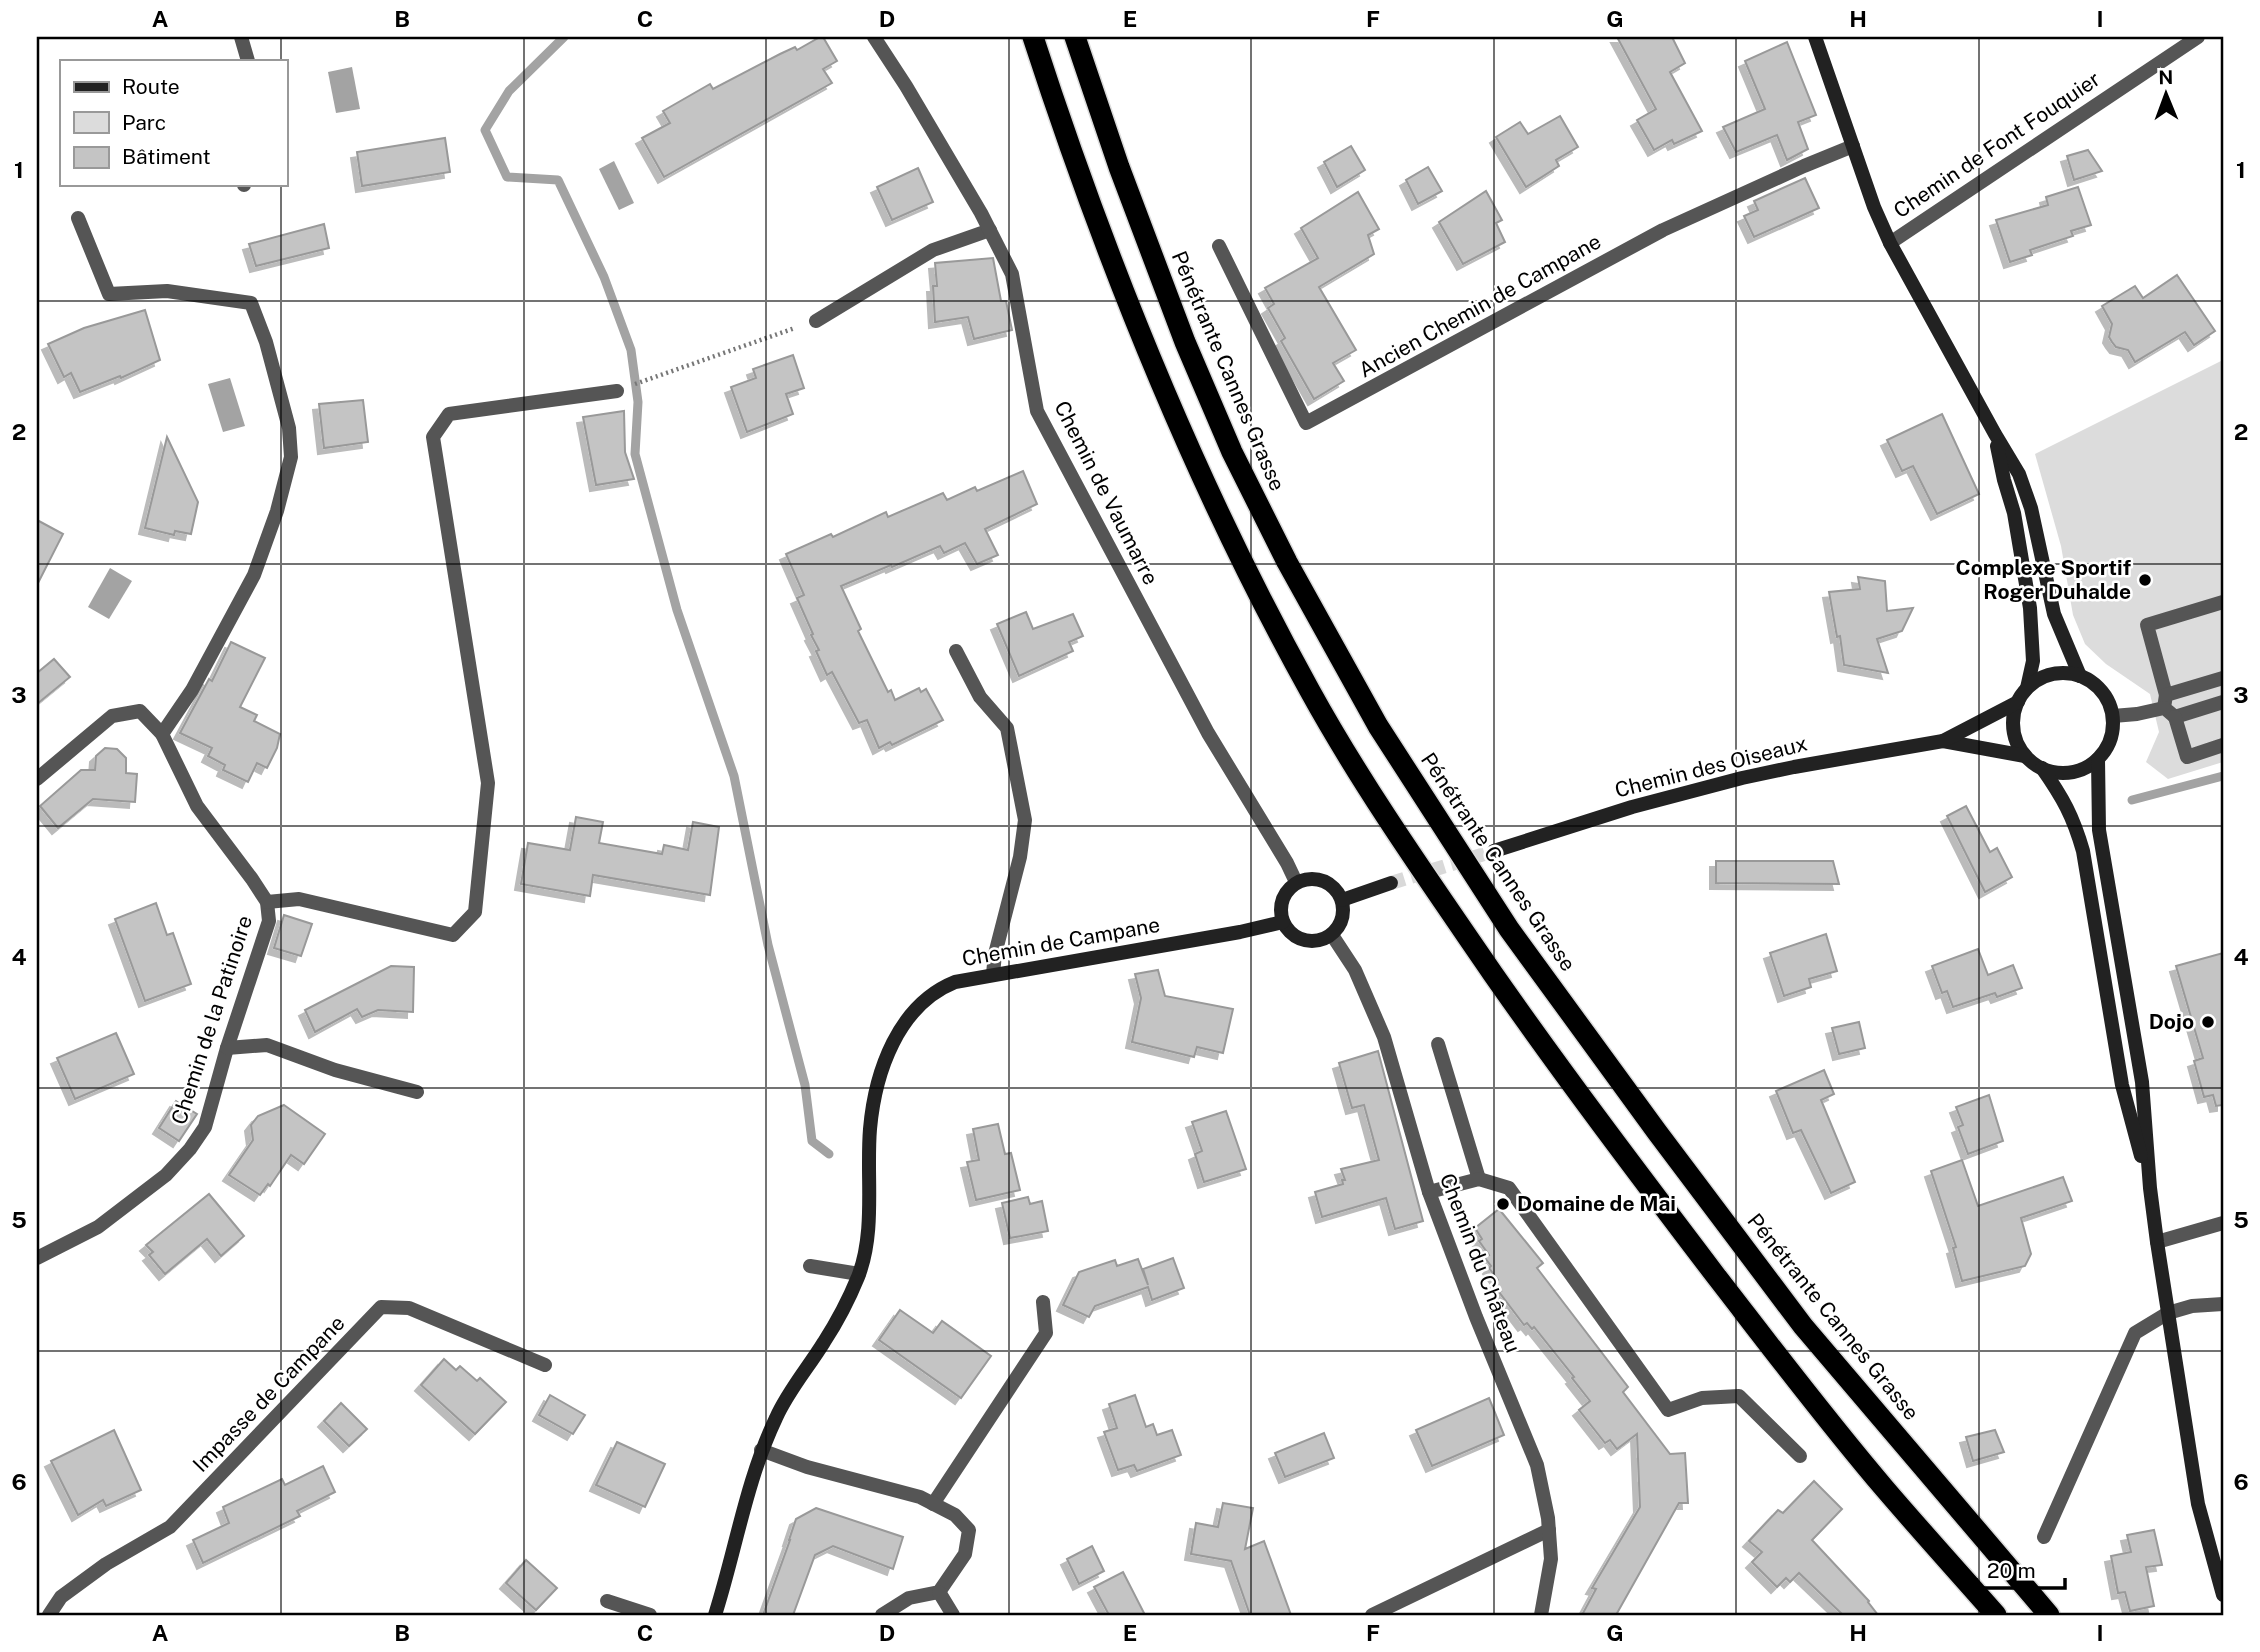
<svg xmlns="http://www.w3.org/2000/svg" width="2260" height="1652" font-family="'Public Sans',sans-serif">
  <defs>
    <filter id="shadow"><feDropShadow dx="-6" dy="6" stdDeviation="0" flood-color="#0004"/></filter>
  </defs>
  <rect width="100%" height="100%" fill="#fff"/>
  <!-- green -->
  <polygon fill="#dcdcdc" points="2223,360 2223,762 2168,779 2146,762 2159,732 2150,694 2106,664 2085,644 2073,615 2061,546 2035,454"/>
  <!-- water -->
  <g fill="#a3a3a3">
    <polygon points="352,67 360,109 336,113 328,72"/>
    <polygon points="614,161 634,203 619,210 599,169"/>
    <polygon points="230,378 245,426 223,432 208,384"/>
    <polygon points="110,568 132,581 109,619 88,607"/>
  </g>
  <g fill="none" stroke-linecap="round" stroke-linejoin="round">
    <!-- stream -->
    <g stroke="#a3a3a3" stroke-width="9">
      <polyline points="564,37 509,91 485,130 507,177 558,180 604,277 631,350 638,402 635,454 677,610 734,776 768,945 805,1085 812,1141 829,1154"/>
      <polyline points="2132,800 2223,776"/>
    </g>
  </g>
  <!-- building -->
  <g fill="#c4c4c4" stroke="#999" stroke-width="2" filter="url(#shadow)">
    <polygon points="820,37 823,37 837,61 823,69 832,83 664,177 642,138 670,123 663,111 710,84 713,89 780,54 795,47 797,50"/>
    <polygon points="1617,37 1672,37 1685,63 1670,72 1702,131 1674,144 1672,140 1654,150 1637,120 1656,109"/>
    <polygon points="1787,42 1816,115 1798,122 1808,149 1787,160 1777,135 1736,152 1723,127 1765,109 1745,61"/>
    <polygon points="1560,116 1578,147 1556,160 1559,166 1526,187 1496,137 1520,122 1528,134"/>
    <polygon points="445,138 450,172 362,186 357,152"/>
    <polygon points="1351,146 1365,170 1337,187 1324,162"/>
    <polygon points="2088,150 2102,171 2074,180 2067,156"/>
    <polygon points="1428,167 1442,191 1418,204 1406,180"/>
    <polygon points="918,168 933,202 892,220 877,187"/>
    <polygon points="1805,178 1819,208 1754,237 1744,216 1758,210 1754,201"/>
    <polygon points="2078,187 2091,225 2071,231 2073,236 2030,250 2032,255 2010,262 1996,220 2048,205 2046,197"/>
    <polygon points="1486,191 1502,220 1496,223 1505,242 1463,264 1439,222"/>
    <polygon points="1358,192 1379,229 1368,235 1374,254 1319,287 1356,350 1333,363 1344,381 1314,399 1281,341 1285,338 1268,308 1274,304 1265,288 1318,258 1301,228"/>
    <polygon points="324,224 329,248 256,266 249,244"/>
    <polygon points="993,258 1001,301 1006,301 1012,330 974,339 968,317 935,322 933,286 937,286 935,263"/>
    <polygon points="2177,275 2215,331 2194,345 2185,332 2135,362 2128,350 2116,347 2112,342 2109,337 2112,324 2102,306 2135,286 2143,298"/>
    <polygon points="145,310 160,360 121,378 120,376 80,392 71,373 64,377 48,344 84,328"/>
    <polygon points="793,355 804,388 786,394 793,414 747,432 731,387 756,378 753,369"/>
    <polygon points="363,400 368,442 324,448 319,404"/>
    <polygon points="624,411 625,452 634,479 596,485 583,417"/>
    <polygon points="1942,414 1979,494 1937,514 1913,466 1902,471 1887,440"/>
    <polygon points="167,437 198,502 191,534 175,531 174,535 145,528"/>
    <polygon points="1023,471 1037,504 985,529 998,555 977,564 965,543 944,553 940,546 892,567 891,565 841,586 861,629 858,631 888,692 891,690 895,700 919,688 921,692 926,689 943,720 892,745 890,742 879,748 867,720 859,723 832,672 827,675 816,651 819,650 811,635 813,634 797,598 804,595 786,554 831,534 833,537 886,512 888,517 943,493 947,500 975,487 977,491"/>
    <polygon points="37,520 63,534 37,585"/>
    <polygon points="1858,577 1885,581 1887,611 1913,608 1902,631 1877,639 1888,673 1844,665 1840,636 1837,637 1829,592 1860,589"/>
    <polygon points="1026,612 1033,629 1073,614 1083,636 1069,642 1073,651 1019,676 997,624"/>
    <polygon points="231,642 265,658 240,707 257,715 254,721 280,734 277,748 267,768 257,763 248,782 223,770 225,765 208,756 212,748 180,733 209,679 212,681"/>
    <polygon points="54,659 70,677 37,704 37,673"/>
    <polygon points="105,748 117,749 126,758 126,773 137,774 135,802 93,799 58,828 40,806 81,770 95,770 96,756"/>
    <polygon points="1966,806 1990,852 1997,848 2012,877 1985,892 1947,816"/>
    <polygon points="576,817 603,822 599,843 662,854 664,845 688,850 693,822 719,827 710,895 593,875 590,896 521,884 528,843 570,850"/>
    <polygon points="1716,861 1833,861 1839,884 1716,883"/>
    <polygon points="156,903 167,935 173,933 191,984 145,1001 115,919"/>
    <polygon points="284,915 312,924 301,956 274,948"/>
    <polygon points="1826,934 1837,971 1809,979 1811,987 1784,996 1770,953"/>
    <polygon points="1978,949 1988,975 2013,965 2022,988 1997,997 1995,993 1953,1007 1947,991 1942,993 1932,966"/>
    <polygon points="2223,953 2223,1105 2216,1106 2213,1095 2204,1097 2194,1061 2203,1058 2176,966"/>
    <polygon points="391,966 414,967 413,1012 378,1010 362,1017 357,1009 315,1032 305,1010"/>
    <polygon points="1158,970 1165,996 1233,1009 1223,1053 1197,1047 1194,1057 1132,1042 1141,998 1135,974"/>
    <polygon points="1859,1022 1865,1048 1839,1054 1832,1028"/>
    <polygon points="116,1033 134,1074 75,1099 57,1058"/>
    <polygon points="1378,1051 1423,1221 1395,1229 1386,1198 1322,1217 1315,1192 1343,1184 1342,1180 1345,1180 1341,1169 1379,1160 1364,1105 1352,1108 1339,1063"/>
    <polygon points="1824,1070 1834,1094 1821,1100 1855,1182 1831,1193 1801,1130 1793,1133 1776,1091"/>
    <polygon points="1989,1095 2003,1141 1968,1154 1958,1127 1963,1125 1956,1107"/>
    <polygon points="176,1101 197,1114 179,1141 159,1128"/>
    <polygon points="284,1105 325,1134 304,1164 291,1155 270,1186 268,1184 260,1195 229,1175 253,1140 251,1125 258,1116"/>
    <polygon points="1226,1111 1246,1169 1204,1182 1195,1154 1202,1151 1192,1122"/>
    <polygon points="998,1124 1005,1154 1011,1153 1020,1190 976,1200 967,1162 979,1160 973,1129"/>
    <polygon points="1962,1160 1978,1206 2063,1177 2072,1201 2021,1218 2031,1254 2025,1266 1962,1281 1953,1248 1956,1247 1931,1171"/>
    <polygon points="209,1194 244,1236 221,1256 207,1239 165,1274 149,1255 153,1252 146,1245"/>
    <polygon points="1028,1197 1030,1204 1042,1201 1048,1231 1010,1238 1002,1203"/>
    <polygon points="1499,1209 1543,1263 1537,1268 1628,1387 1623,1392 1670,1454 1685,1453 1688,1503 1679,1503 1616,1615 1582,1615 1596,1589 1592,1588 1640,1507 1637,1434 1617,1449 1610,1440 1605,1443 1579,1410 1590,1401 1572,1378 1574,1377 1534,1327 1532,1329 1527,1323 1524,1325 1499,1292 1501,1291 1495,1283 1498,1280 1489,1268 1491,1266 1485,1258 1489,1255 1479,1241 1482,1239 1475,1228"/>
    <polygon points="1173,1258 1184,1288 1152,1300 1148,1287 1095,1306 1089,1317 1063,1305 1079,1272 1115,1260 1117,1266 1138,1259 1148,1285 1143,1269"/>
    <polygon points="900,1310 933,1333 942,1321 991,1356 961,1398 879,1340"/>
    <polygon points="444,1359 456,1370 460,1366 477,1381 480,1378 506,1402 475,1434 421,1385"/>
    <polygon points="550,1395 585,1415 573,1434 539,1415"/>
    <polygon points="1135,1395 1146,1427 1153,1424 1157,1435 1172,1430 1181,1455 1137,1471 1134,1465 1118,1470 1104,1432 1117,1428 1109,1404"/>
    <polygon points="1489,1398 1504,1435 1432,1466 1416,1430"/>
    <polygon points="341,1403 367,1429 349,1446 324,1421"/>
    <polygon points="114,1430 141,1490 106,1506 103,1500 78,1515 51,1461"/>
    <polygon points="1995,1430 2004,1452 1973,1461 1966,1437"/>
    <polygon points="1324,1433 1334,1458 1285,1477 1275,1453"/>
    <polygon points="617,1442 665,1464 645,1507 596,1485"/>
    <polygon points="323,1466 335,1492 297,1511 300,1516 203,1563 193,1540 229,1523 223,1507 282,1479 285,1485"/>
    <polygon points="1814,1481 1842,1509 1812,1540 1869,1601 1868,1602 1878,1615 1843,1615 1799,1573 1790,1582 1786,1578 1777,1587 1752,1562 1762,1552 1749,1541 1778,1510 1783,1513"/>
    <polygon points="1223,1503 1253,1508 1245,1549 1264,1541 1291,1615 1250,1615 1231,1561 1191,1554 1196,1523 1218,1527"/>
    <polygon points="816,1508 903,1537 893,1569 833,1546 815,1555 793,1615 763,1615 790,1540 789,1540 796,1519"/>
    <polygon points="2154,1530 2162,1565 2146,1567 2154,1606 2130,1611 2125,1592 2118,1593 2111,1556 2131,1552 2127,1535"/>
    <polygon points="1092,1546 1104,1571 1079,1584 1067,1559"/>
    <polygon points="526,1560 557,1588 536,1610 506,1583"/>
    <polygon points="1123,1572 1145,1615 1109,1615 1094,1587"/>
  </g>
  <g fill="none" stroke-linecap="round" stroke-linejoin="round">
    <!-- secondary-tunnel -->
    <polyline stroke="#d9d9d9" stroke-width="14" stroke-dasharray="14 7" stroke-linecap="butt" points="1391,883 1494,851"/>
    <!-- highway casing -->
    <g stroke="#dbdbdb" stroke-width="24">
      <g id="highway">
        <path d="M1033,37C1106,262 1195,484 1310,691C1364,789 1430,882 1493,974C1565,1077 1640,1176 1716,1276C1771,1347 1826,1420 1885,1489C1921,1531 1959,1573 1996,1615"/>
        <polyline points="1075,37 1119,167 1185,342 1232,452 1287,562 1378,726 1509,929 1657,1132 1803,1326 2049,1615"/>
      </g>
    </g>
    <!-- path -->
    <polyline stroke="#777" stroke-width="4.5" stroke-dasharray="2 3.5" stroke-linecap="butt" points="635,384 795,328"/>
    <!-- lane -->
    <g stroke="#555" stroke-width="14">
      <polyline points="816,321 933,250 990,230"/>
      <polyline points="956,651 980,697 1007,728 1025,820 1020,857 995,954 993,974"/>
      <polyline points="2166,695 2147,625 2223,602"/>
      <polyline points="2164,708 2166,695 2223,678"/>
      <polyline points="2168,711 2175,717 2223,702"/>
      <polyline points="2113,716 2137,714 2164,708"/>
      <polyline points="2175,717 2187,757 2223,745"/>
      <polyline points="2157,1242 2223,1223"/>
      <polyline points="810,1266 859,1274"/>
      <polyline points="933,1504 1046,1333 1043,1302"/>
      <polyline points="607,1601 650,1615"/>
      <polyline points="1372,1615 1549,1530"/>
    </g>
    <!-- street -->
    <g stroke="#555" stroke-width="14">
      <polyline points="241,37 248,61"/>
      <polyline points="874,37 906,86 981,213 1012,274 1037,411 1208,733 1287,863 1296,882"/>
      <polyline points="244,185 244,184"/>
      <polyline points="78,218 109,294 167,291 251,303 266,342 289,428 291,457 277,511 254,575 192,690 162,734"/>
      <polyline points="1890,243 2198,37"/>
      <polyline points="1219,246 1306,423 1663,230 1804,166 1853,146"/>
      <polyline points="37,779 112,716 140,711 162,734 197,806 252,879 267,902 269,921 227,1048 205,1127 190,1149 166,1175 98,1227 37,1258"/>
      <polyline points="267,902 299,899 453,935 475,912 488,783 433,437 449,414 617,391"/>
      <polyline points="1332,935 1355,970 1384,1037 1429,1192 1476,1317 1537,1465 1548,1518 1551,1559 1541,1615"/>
      <polyline points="1438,1044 1479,1179"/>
      <polyline points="227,1048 267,1045 335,1070 417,1092"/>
      <polyline points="1429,1192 1479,1179 1509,1188 1668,1410 1702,1398 1739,1396 1800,1456"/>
      <polyline points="761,1450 807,1467 920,1497 955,1515 969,1530 965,1554 939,1592 909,1598 882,1615"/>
      <polyline points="2044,1537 2135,1333 2168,1313 2192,1306 2223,1304"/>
      <polyline points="939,1592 953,1615"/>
      <polyline points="49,1615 61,1597 106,1564 170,1527 381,1307 409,1308 545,1365"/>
    </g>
    <!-- secondary -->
    <g stroke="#222" stroke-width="14">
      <polyline points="1815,37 1874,207 1890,243 1995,434 2019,474 2031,508 2054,614 2080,676"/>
      <polyline points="1997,446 2004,480 2014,513 2030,608 2033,661 2027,688"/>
      <circle cx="2063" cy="723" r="50"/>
      <polyline points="1943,741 2025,756"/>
      <polyline points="2098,759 2099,830 2142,1082 2150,1188 2157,1242 2198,1504 2223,1595"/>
      <path d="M2042,768C2063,798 2073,816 2083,851L2122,1085L2141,1156"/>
      <polyline points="1494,851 1632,807 1742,778 1794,767 1943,741 2018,702"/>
      <circle cx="1312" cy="910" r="31"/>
      <polyline points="1342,900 1391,883"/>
      <path d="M715,1615C736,1549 746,1481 776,1418C788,1391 808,1368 824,1342C837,1322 849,1299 858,1277C876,1231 866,1177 870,1129C875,1072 898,1005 955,982L1240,932L1283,922"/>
    </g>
    <!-- highway -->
    <use href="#highway" stroke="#000" stroke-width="21"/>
  </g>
  <!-- grid -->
  <path fill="none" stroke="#000" stroke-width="2" stroke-opacity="0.55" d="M281,37V61M524,37V1615M766,37V1615M1009,37V1615M1251,37V1615M1494,37V1615M1736,37V1615M1979,37V1615M281,184V1615M37,301H2223M37,564H2223M37,826H2223M37,1088H2223M37,1351H2223"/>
  <!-- markers -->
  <g fill="#000" stroke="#fff" stroke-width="2.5">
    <circle cx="2145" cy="580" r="7"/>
    <circle cx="2208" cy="1022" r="7"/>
    <circle cx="1503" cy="1204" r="7"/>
  </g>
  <g text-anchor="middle" stroke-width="5" stroke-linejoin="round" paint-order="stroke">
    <!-- street labels -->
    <g font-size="21" fill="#000" stroke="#fff">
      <text transform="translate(1997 145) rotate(-34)" y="7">Chemin de Font Fouquier</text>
      <text transform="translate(1480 306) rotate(-29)" y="7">Ancien Chemin de Campane</text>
      <text transform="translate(1228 371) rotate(67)" y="7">Pénétrante Cannes Grasse</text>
      <text transform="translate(1106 493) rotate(63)" y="7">Chemin de Vaumarre</text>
      <text transform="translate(1711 767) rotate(-14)" y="7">Chemin des Oiseaux</text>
      <text transform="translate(1498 862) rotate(56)" y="7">Pénétrante Cannes Grasse</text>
      <text transform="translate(1061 942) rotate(-10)" y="7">Chemin de Campane</text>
      <text transform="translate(212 1020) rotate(-72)" y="7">Chemin de la Patinoire</text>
      <text transform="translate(1480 1263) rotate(69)" y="7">Chemin du Château</text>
      <text transform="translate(1833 1317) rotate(51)" y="7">Pénétrante Cannes Grasse</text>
      <text transform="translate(269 1394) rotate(-46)" y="7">Impasse de Campane</text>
    </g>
    <!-- poi labels -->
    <g font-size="21" font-weight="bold" fill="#000" stroke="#fff" text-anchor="end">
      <text x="2131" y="575">Complexe Sportif<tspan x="2131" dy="24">Roger Duhalde</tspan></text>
      <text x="2194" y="1029">Dojo</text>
      <text x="1517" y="1211" text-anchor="start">Domaine de Mai</text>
    </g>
  </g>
  <!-- border -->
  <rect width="2260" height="1652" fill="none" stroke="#ffffff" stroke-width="77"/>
  <!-- legend -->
  <rect x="60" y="60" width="228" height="126" fill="#ffffff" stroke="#999999" stroke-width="2"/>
  <rect x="74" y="82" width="35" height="10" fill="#222222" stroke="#999999" stroke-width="2"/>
  <text x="122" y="94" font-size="21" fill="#000000">Route</text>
  <rect x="74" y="112" width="35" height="21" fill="#dcdcdc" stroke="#999999" stroke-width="2"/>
  <text x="122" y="130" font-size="21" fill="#000000">Parc</text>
  <rect x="74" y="147" width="35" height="21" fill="#c4c4c4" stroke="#999999" stroke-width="2"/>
  <text x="122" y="164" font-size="21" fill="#000000">Bâtiment</text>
  <!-- north arrow -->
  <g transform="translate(2166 94) rotate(359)" stroke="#ffffff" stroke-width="5" paint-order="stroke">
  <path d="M0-5L12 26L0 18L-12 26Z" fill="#000000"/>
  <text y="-10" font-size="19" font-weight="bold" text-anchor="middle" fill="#000000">N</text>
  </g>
  <!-- scale -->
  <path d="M1976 1578v10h89v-10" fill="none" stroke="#000000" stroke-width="3.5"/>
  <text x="1987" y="1578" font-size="21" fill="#000000" stroke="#ffffff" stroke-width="5" paint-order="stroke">20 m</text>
  <rect x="38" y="38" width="2184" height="1576" fill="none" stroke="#000" stroke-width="2.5"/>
  <g font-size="23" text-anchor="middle" font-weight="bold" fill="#000">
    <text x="160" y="27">A</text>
    <text x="402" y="27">B</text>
    <text x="645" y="27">C</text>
    <text x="887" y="27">D</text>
    <text x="1130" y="27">E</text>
    <text x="1373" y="27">F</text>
    <text x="1615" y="27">G</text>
    <text x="1858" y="27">H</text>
    <text x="2100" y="27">I</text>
    <text x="19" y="178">1</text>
    <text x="2241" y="178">1</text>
    <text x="19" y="440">2</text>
    <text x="2241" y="440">2</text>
    <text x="19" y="703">3</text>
    <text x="2241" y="703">3</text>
    <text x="19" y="965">4</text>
    <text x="2241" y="965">4</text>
    <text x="19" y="1228">5</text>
    <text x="2241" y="1228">5</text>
    <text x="19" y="1490">6</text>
    <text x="2241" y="1490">6</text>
    <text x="160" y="1641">A</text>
    <text x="402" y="1641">B</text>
    <text x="645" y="1641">C</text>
    <text x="887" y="1641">D</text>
    <text x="1130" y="1641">E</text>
    <text x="1373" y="1641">F</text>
    <text x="1615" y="1641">G</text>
    <text x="1858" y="1641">H</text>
    <text x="2100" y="1641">I</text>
  </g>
</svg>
